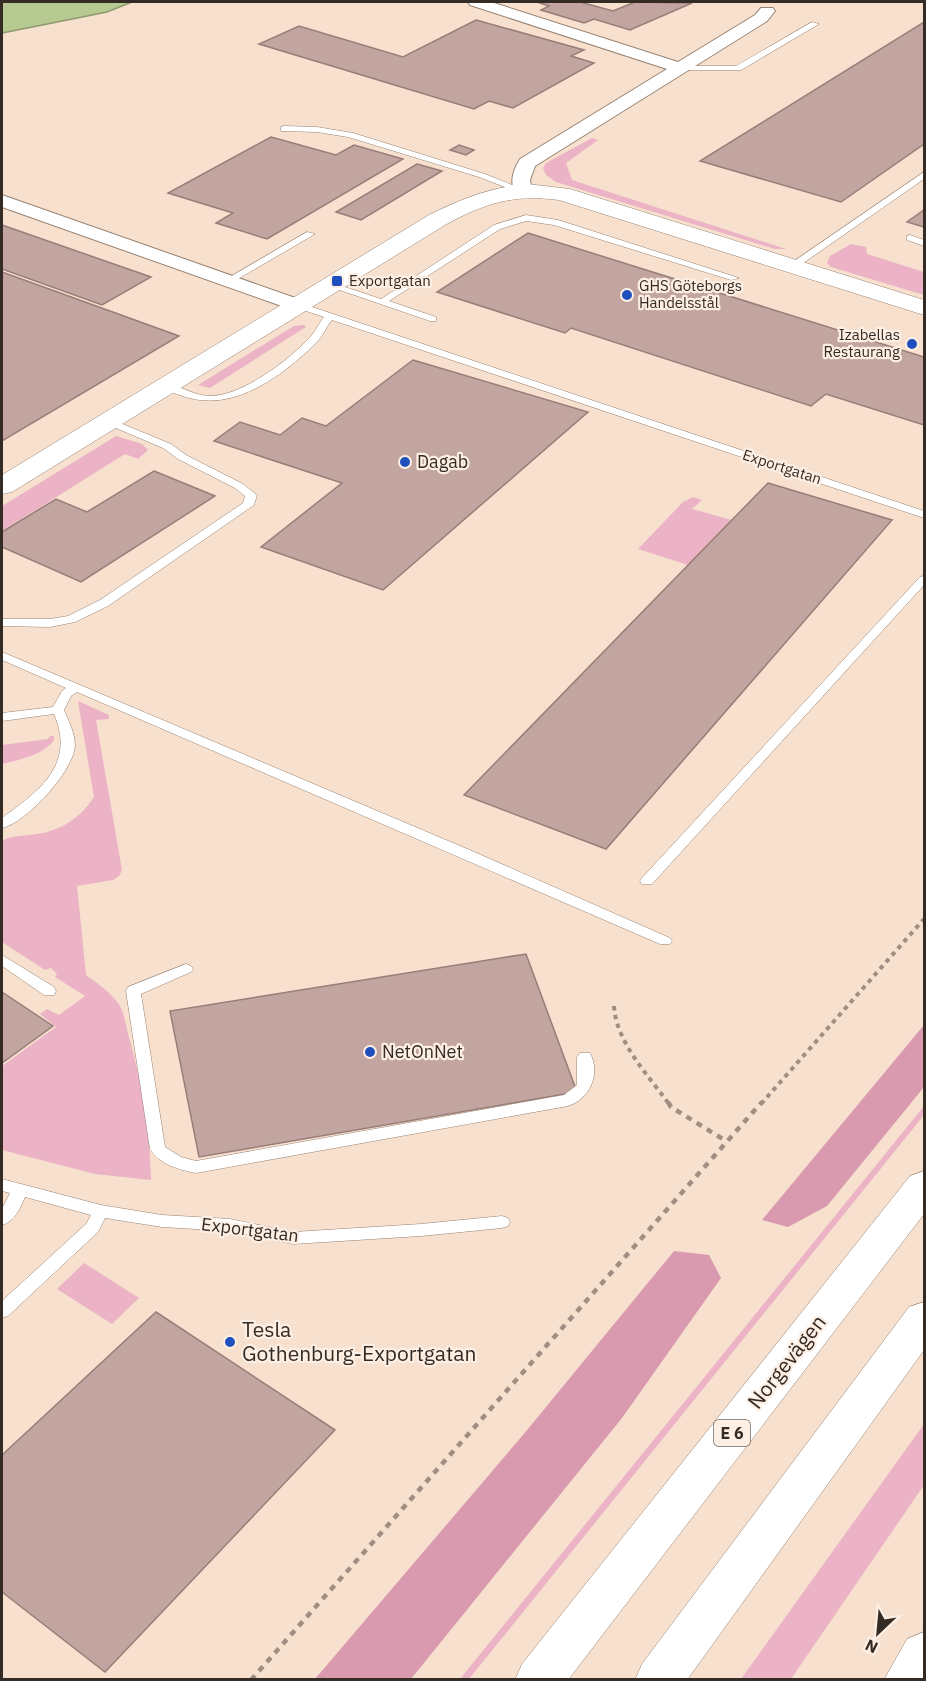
<svg xmlns="http://www.w3.org/2000/svg" width="926" height="1681" font-family="'IBM Plex Sans',sans-serif">
  <rect width="100%" height="100%" fill="#f7e0ce"/>
  <!-- green -->
  <g fill="#ebb3c5">
    <polygon points="592,138 598,140 566,163 572,180 786,249 775,249 556,182 546,175 543,168 546,163"/>
    <polygon points="851,244 866,247 867,254 924,272 924,295 831,267 827,263 830,256"/>
    <polygon points="304,325 306,327 301,330 210,388 198,385 294,326"/>
    <polygon points="116,436 142,444 148,450 138,459 125,454 2,531 2,506"/>
    <polygon points="693,497 702,500 692,509 732,520 688,565 638,549 683,502"/>
    <path d="M78,701L109,715V719L96,720L122,870L119,876L113,880L77,886L86,975C97,983 113,994 120,1006C125,1015 126,1028 129,1037C142,1083 150,1132 151,1180L95,1174L2,1150V1066L56,1027L40,1014L47,1009L59,1015L85,996L55,977L57,974L51,968L45,970L2,942V841C10,836 20,836 30,835C58,832 78,821 94,797Z"/>
    <path d="M50,736H54V740C43,755 19,760 2,764V745L48,739Z"/>
    <polygon points="924,1106 924,1115 469,1679 460,1679"/>
    <polygon points="84,1263 139,1298 112,1324 57,1289"/>
    <polygon points="924,1424 924,1485 791,1679 741,1679"/>
  </g>
  <!-- forest -->
  <g fill="#d999ae">
    <polygon points="924,1025 924,1087 827,1206 788,1227 762,1220"/>
    <polygon points="674,1251 709,1255 721,1278 622,1418 411,1679 315,1679 523,1435"/>
  </g>
  <!-- water -->
  <polygon fill="#b5c990" stroke="#8e9a70" stroke-width="1.5" points="2,2 132,2 107,12 2,33"/>
  <!-- building -->
  <g fill="#c2a5a0" stroke="#987d78" stroke-width="1.5">
    <polygon points="537,2 580,2 613,11 635,2 692,3 630,30 594,19 584,23 541,10 549,6"/>
    <polygon points="476,20 584,50 571,56 594,63 513,108 489,101 474,109 259,44 299,26 403,57"/>
    <polygon points="924,22 924,144 841,202 700,161"/>
    <polygon points="271,137 336,155 354,145 403,159 267,239 216,223 233,213 168,193"/>
    <polygon points="459,145 474,150 466,155 450,150"/>
    <polygon points="417,164 442,171 361,220 336,212"/>
    <polygon points="924,210 924,227 907,222"/>
    <polygon points="2,225 151,277 102,305 2,269"/>
    <polygon points="528,233 924,357 924,425 826,394 811,406 571,328 565,333 437,292"/>
    <polygon points="2,272 179,336 2,441"/>
    <polygon points="413,360 588,412 383,590 261,547 342,483 214,441 240,422 280,435 302,418 326,426"/>
    <polygon points="154,471 215,496 81,582 2,547 2,532 56,499 87,512"/>
    <polygon points="768,483 892,520 606,849 464,795"/>
    <polygon points="526,954 577,1092 199,1157 170,1011"/>
    <polygon points="2,992 53,1026 2,1063"/>
    <polygon points="156,1312 335,1430 105,1672 2,1592 2,1455"/>
  </g>
  <g fill="none" stroke-linecap="round" stroke-linejoin="round">
    <!-- service casing -->
    <g stroke="#978271" stroke-width="1">
      <g id="service">
        <polygon points="812,22 819,24 741,70 680,70 676,68 680,66 736,66"/>
        <polygon points="284,126 317,127 353,133 485,174 527,191 520,193 479,177 348,137 317,132 281,131 281,127"/>
        <polygon points="924,172 924,179 796,268 790,268 790,264"/>
        <polygon points="526,215 558,220 739,278 731,280 554,225 526,221 500,229 389,301 436,317 436,321 430,321 325,285 330,282 381,299 494,225"/>
        <polygon points="307,232 315,234 231,283 223,281"/>
        <polygon points="910,235 924,240 924,246 907,240 907,236"/>
        <path d="M297,302L924,511V518L332,320C326,327 323,336 316,343C281,377 231,415 180,395C173,393 165,390 160,385L165,382C180,386 193,395 209,396C241,397 291,359 311,336C316,331 319,323 324,317L294,307L292,305Z"/>
        <polygon points="108,418 171,444 186,455 243,484 257,495 254,505 108,606 75,622 50,627 2,626 2,619 50,619 68,616 100,600 243,503 245,496 235,488 178,459 163,448 104,423 104,419"/>
        <polygon points="924,576 924,585 652,884 642,884 640,881 642,878 920,577"/>
        <path d="M2,652L472,851L670,938L672,941L670,944H660L77,692L71,696L64,710C69,722 75,733 75,746C73,772 26,823 2,828V818C39,791 76,765 54,714L2,721V713L53,707L62,691L66,688L2,660Z"/>
        <polygon points="2,955 54,987 56,991 54,995 44,995 2,966"/>
        <path d="M186,964L191,966L193,969L191,972L141,994L165,1147L181,1157L196,1161L564,1095L577,1085V1057L580,1053H590C601,1074 590,1099 568,1106L196,1173C179,1170 159,1164 150,1149L126,991L128,987Z"/>
        <path d="M2,1179L101,1205L162,1215L230,1219L293,1232L421,1224L502,1216L508,1218L510,1222L508,1226L502,1228L421,1236L293,1244L230,1231L162,1227L105,1218L98,1232L8,1316L2,1318V1301L86,1224L91,1215L25,1197C20,1209 14,1222 2,1225V1209L10,1193L2,1191Z"/>
      </g>
    </g>
    <!-- minor casing -->
    <g stroke="#978271" stroke-width="2">
      <g id="minor">
        <path d="M468,2H491L678,62L755,15L761,8H773L775,11L767,21L535,166L530,180L532,191L530,195H516C509,183 513,170 520,159L667,69L470,5Z"/>
        <polygon points="2,195 304,301 307,305 304,309 297,311 290,309 2,207"/>
      </g>
    </g>
    <!-- tertiary casing -->
    <g stroke="#978271" stroke-width="1">
      <g id="tertiary">
        <path d="M527,184L570,189L924,300V315L559,200C513,194 485,203 445,225L12,492L2,494V475L429,215C461,199 491,187 527,184Z"/>
        <polygon points="924,1632 924,1680 884,1680 907,1639"/>
      </g>
    </g>
    <!-- motorway casing -->
    <g stroke="#978271" stroke-width="1">
      <g id="motorway">
        <polygon points="924,1171 924,1214 568,1680 515,1680 522,1664 910,1176"/>
        <polygon points="924,1302 924,1350 687,1680 635,1680 642,1664 909,1307"/>
      </g>
    </g>
    <!-- path-far1 -->
    <g stroke="#9f8e81" stroke-width="4" stroke-dasharray="4.5 4.5" stroke-linecap="butt">
      <path d="M614,1006C616,1042 648,1075 669,1104"/>
      <polyline points="761,1104 924,919"/>
    </g>
    <!-- path -->
    <g stroke="#9f8e81" stroke-width="4.5" stroke-dasharray="6 6" stroke-linecap="butt">
      <polyline points="668,1102 671,1107 726,1141"/>
      <polyline points="251,1680 762,1102"/>
    </g>
    <!-- service -->
    <use href="#service" fill="#fff" fill-rule="evenodd"/>
    <!-- minor -->
    <use href="#minor" fill="#fff" fill-rule="evenodd"/>
    <!-- tertiary -->
    <use href="#tertiary" fill="#fff" fill-rule="evenodd"/>
    <!-- motorway -->
    <use href="#motorway" fill="#fff" fill-rule="evenodd"/>
  </g>
  <!-- markers -->
  <g fill="#1f50bd" stroke="#feefe4" stroke-width="2">
    <rect x="331" y="275" width="12" height="12" rx="3"/>
    <circle cx="627" cy="295" r="6"/>
    <circle cx="912" cy="344" r="6"/>
    <circle cx="405" cy="462" r="6"/>
    <circle cx="370" cy="1052" r="6"/>
    <circle cx="230" cy="1342" r="6"/>
  </g>
  <g text-anchor="middle" stroke-width="4.5" stroke-linejoin="round" paint-order="stroke">
    <!-- far-poi labels -->
    <g font-size="15" fill="#342b24" stroke="#feefe4" text-anchor="start">
      <text x="349" y="286">Exportgatan</text>
      <text x="639" y="291">GHS Göteborgs<tspan x="639" dy="17">Handelsstål</tspan></text>
      <text x="900" y="340" text-anchor="end">Izabellas<tspan x="900" dy="17">Restaurang</tspan></text>
    </g>
    <!-- far-street labels -->
    <g font-size="15" fill="#342b24" stroke="#feefe4">
      <text transform="translate(782 467) rotate(18)" y="5">Exportgatan</text>
    </g>
    <!-- shield labels -->
    <rect fill="#feefe4" stroke="#71665e" stroke-width="1.5" x="714" y="1420" width="36" height="26" rx="4.5"/>
    <g font-size="16" font-weight="bold" fill="#342b24">
      <text x="732" y="1439">E 6</text>
    </g>
    <!-- poi labels -->
    <g font-size="18" fill="#342b24" stroke="#feefe4" text-anchor="start">
      <text x="417" y="468">Dagab</text>
      <text x="382" y="1058">NetOnNet</text>
    </g>
    <!-- street labels -->
    <g font-size="18" fill="#342b24" stroke="#feefe4">
      <text transform="translate(250 1230) rotate(7)" y="6">Exportgatan</text>
    </g>
    <!-- near-poi labels -->
    <g font-size="21" fill="#342b24" stroke="#feefe4" text-anchor="start">
      <text x="242" y="1337">Tesla<tspan x="242" dy="24">Gothenburg-Exportgatan</tspan></text>
    </g>
    <!-- near-street labels -->
    <g font-size="21" fill="#342b24" stroke="#feefe4">
      <text transform="translate(787 1362) rotate(-52)" y="7">Norgevägen</text>
    </g>
  </g>
  <!-- border -->
  <rect width="926" height="1681" fill="none" stroke="#342b24" stroke-width="6"/>
  <!-- north arrow -->
  <g transform="translate(878 1633) rotate(206)" stroke="#feefe4" stroke-width="4.5" paint-order="stroke">
  <path d="M0-4.5L10 22L0 15L-10 22Z" fill="#342b24"/>
  <text y="-9" font-size="16" font-weight="bold" text-anchor="middle" fill="#342b24">N</text>
  </g>
</svg>
